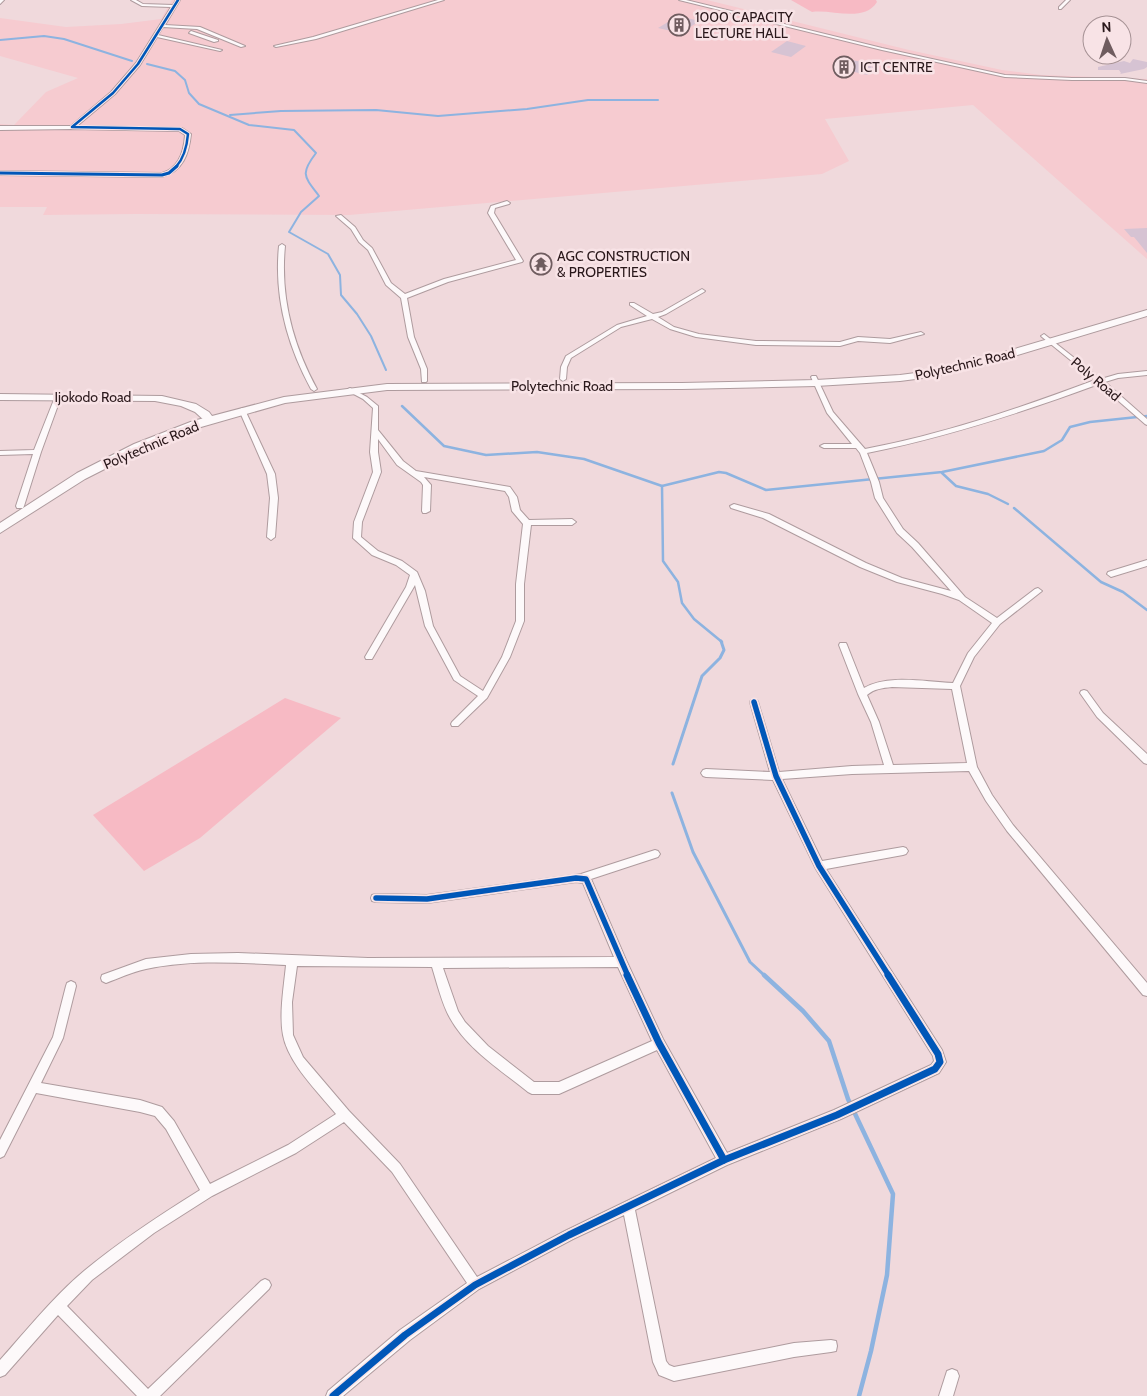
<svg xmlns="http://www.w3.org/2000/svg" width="1147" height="1396" font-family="Cabin,sans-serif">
  <rect width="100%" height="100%" fill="#f0d9dc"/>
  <!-- built -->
  <polygon fill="#f6cbd0" points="172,0 707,0 909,50 1002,70 1041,75 1147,79 1147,259 973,105 825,119 849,161 822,174 349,215 136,214 43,215 47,207 0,207 0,124 14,125 46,92 78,78 0,56 0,18 66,27 121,24 161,19"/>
  <!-- green -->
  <g fill="#f7bac4">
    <path d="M791,0H876L877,2C864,23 832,9 812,12Z"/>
    <polygon points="285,698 341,718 200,838 144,871 93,815"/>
  </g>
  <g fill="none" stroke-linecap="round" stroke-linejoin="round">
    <!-- stream-far3 -->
    <g stroke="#8db3e0" stroke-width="2">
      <polyline points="0,40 44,36 64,39 132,61"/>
      <path d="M147,64L175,71L185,80L189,93L199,104L249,125L294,130L316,153C300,174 304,176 319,196L301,212L289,232L328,254L340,275L341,295L357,314L371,336L386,370"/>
      <polyline points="230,115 281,111 376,110 438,116 527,109 588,100 658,100"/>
    </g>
    <!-- stream-far2 -->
    <g stroke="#8db3e0" stroke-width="2.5">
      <polyline points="402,406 444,446 486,455 537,452 584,459 662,486 719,472 726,473 766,490 942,472 1044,451 1062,440 1070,427 1090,422 1147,416"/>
      <polyline points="942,473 956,486 988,494 1008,504"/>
      <polyline points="662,486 663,561 678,582 682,603 694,619 722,642"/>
      <polyline points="1014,508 1101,582 1123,592 1147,610"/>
    </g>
    <!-- stream-far1 -->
    <g stroke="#8db3e0" stroke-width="3">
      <polyline points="673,764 702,676 720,658 724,650 721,641"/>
      <polyline points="672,793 693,852 750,962 765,976"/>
    </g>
    <!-- stream -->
    <polyline stroke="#8db3e0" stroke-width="4.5" points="764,975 803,1011 829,1041 848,1099 893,1194 887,1275 871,1351 859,1396"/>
  </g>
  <!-- building -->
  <g fill="#d6c3d3">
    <polygon points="678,16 700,21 680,33 658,28"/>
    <polygon points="787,41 806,46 791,57 771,52"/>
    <polygon points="845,59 869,63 866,65 877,68 867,75 834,67"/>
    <polygon points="1133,59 1147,62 1147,67 1144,69 1120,74 1121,73 1119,70 1098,70 1098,67 1124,61 1130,63"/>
    <polygon points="1147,228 1147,253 1134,237 1131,237 1124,229"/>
  </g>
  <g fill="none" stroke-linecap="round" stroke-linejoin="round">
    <!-- minor casing -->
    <g stroke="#ae9b9e" stroke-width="2">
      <g id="minor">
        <path d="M131,0H136L143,4L173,5L176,0H180L165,25L200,27L245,46L241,47L197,29L163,27L158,35L222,50L220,51L157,37L140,65L115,94L77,126L182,128L191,134C189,154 183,171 162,177L0,175V171L162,173C179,168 184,151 185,135L179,131L72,129L0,130V126H71L111,92L136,63L171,7L142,6Z"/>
        <polygon points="438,0 444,0 316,39 276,47 274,46 313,37"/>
        <polygon points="679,0 686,0 882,48 1005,75 1072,78 1125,78 1147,81 1147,83 1125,80 1072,80 1005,77 882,50"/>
        <polygon points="1066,0 1070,0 1061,9 1059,9 1059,7"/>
        <polygon points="191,31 218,40 218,41 214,42 189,33"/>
        <polygon points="507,201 510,203 509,204 495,208 494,213 523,261 522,262 448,282 407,298 414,337 427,369 427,381 426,382 422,382 421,369 408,337 401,298 386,285 368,250 359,242 351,229 336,216 341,215 355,227 363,240 372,248 391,283 405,294 444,279 516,260 488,213 491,206"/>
        <path d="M282,244L285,246C280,297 293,345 317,389L314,391L311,389C287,345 274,296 279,246Z"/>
        <polygon points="702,289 705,291 704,292 666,314 658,317 674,327 699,334 756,341 840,342 858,337 890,339 921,332 924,334 890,343 858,341 840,346 756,345 696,337 670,329 652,319 621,327 571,358 567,367 566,379 563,381 560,379 561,367 566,356 617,325 647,316 630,305 630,303 634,303 653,314 662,312"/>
        <path d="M1044,334L1101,379L1118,374L1147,371V375L1118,378L1105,382L1147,419V425L1145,424L1099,384C1023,412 947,437 867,453L879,482L883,498L903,529L918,543L965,597L997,618L1035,589L1038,588L1042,591L1000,624L974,657L960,686L977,767L992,795L1013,825L1147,983V996L1143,995L1007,831L986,801L969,771L852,774L782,779L822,861L903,847L906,848L908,851L906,854L903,855L826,869L942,1050L946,1062L939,1073L841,1119L727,1165L635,1210L666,1361L669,1365L674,1367L794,1343L831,1340L836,1341L837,1346L836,1351L831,1352L794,1357L674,1381L659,1375L653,1362L624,1215L573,1239L479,1289L410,1340L343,1396H326L328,1391L400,1330L467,1283L392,1172L344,1122L296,1153L212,1196L154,1233L92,1280L67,1306L148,1389L261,1281L265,1279L269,1281L271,1285L269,1289L160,1396H137L58,1315L5,1375L0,1377V1360C27,1330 53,1297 84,1271C120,1241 160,1215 200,1190L166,1129L155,1116L140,1112L36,1093L4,1156L0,1158V1140L53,1037L66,986L67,983L71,981L75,983L76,986L63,1038L41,1083L140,1100L162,1107L174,1121L210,1184L288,1145L336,1114C318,1092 288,1063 283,1035C279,1014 284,986 286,965C240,963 192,959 146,969C132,972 119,978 106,983L102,981L101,978L102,975L146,959L191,954L238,953L368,958L614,957L583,883L576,882L427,903L376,902L372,901L371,898L372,895L376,894L427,895L581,874L655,850L658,851L660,854L658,857L591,879L626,960L663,1039L727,1153L834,1110L931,1065L934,1061L933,1056L816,869L773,780L706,777L703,776L701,773L703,770L706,769L770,772L750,702L751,700H757L758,702L779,772L852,766L884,765L871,722L858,694L839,645L840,643H846L847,645L864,688C888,674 926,682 953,683L968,653L992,623L959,600L942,594L897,582L860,567L763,518L731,508L730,506L734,504L769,514L866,563L902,578L951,591L912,547L897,533L875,498L871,482L860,453L856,448H824L820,446L824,444H852L827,413L811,377L812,376H816L833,412L865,449C944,434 1020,408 1095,380L1042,337L1041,336ZM892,687L952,689L967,763L893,765L879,722L867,695C874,689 882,688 892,687ZM297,966L432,967C437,983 442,1004 450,1018C467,1049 501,1070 528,1092L532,1094H559L657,1050L716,1158L565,1231L477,1277L400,1164L349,1111L303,1057L293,1035L292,1002ZM618,967L652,1041L559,1082H534L488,1046L465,1022L458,1011L443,968Z"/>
        <path d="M350,388L367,397L378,406V430L403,461L416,471L510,487L517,497L520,510L529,520L572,519L576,522L572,525H531L524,584V621L510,657L487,698L458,726H452L451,724L452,722L478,696L454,680L425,626L415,585L372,659H366L365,657L406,587L410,575L396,565L372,555L353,538L354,522L373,472L370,452L373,408L363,399L348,391V389ZM378,439L397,465L421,482L423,485L422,511L423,513H426L430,511L431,485L424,477L505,491L509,497L512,511L523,524L516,584V621L502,657L483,691L460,676L433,626L425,591L417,572L402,561L378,551L361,537L362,522L381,472L378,452Z"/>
        <polygon points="58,395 61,397 41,452 24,506 23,508 17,508 16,506 33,454 0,455 0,451 34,450 55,397"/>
        <polygon points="242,408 245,410 275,474 278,498 275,537 271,540 267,537 270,498 267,474 239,410"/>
        <polygon points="1147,560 1147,566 1111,577 1107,574 1108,572"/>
        <polygon points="1084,690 1087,691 1103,713 1147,754 1147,764 1144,763 1097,717 1080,693 1081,691"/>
        <polygon points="952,1369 957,1371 959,1376 953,1396 939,1396 947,1371"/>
      </g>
    </g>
    <!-- secondary casing -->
    <g stroke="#ae9b9e" stroke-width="2">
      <g id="secondary">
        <polygon points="0,0 4,0 0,4"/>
        <polygon points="0,394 162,396 196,404 209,412 215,420 214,422 206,422 195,412 181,406 155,401 0,400"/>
      </g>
    </g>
    <!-- primary casing -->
    <g stroke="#ae9b9e" stroke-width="2">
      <polygon id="primary" points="1147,310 1147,316 991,363 931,377 900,381 816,386 682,389 387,390 285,403 201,427 142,450 85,479 0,533 0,523 77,473 134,444 193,421 284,397 387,384 682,383 816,380 900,375 931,371 984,358"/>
    </g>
    <!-- minor -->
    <use href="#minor" fill="#fdf9fa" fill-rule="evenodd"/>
    <!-- secondary -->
    <use href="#secondary" fill="#fdf9fa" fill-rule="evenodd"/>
    <!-- primary -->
    <use href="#primary" fill="#fdf9fa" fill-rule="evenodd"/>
    <!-- cycleway-far3 casing -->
    <g stroke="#f8e3e6" stroke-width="4.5">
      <path id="cycleway-far3" d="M176,167C184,158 187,146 188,134L180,129L72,127L113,93L138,64L178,0"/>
    </g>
    <!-- cycleway-far2 casing -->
    <g stroke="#f8e3e6" stroke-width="5">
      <polyline id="cycleway-far2" points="0,173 162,175 169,173 177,166"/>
    </g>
    <!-- cycleway-far1 casing -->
    <g stroke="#f8e3e6" stroke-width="9">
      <g id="cycleway-far1">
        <polyline points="754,702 776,776 819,866 889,976"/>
        <polyline points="376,898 427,899 576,878 586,879 628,976"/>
      </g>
    </g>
    <!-- cycleway casing -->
    <g stroke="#f8e3e6" stroke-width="10">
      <g id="cycleway">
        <polyline points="627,975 659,1043 724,1160"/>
        <polyline points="333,1396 405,1335 475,1285 569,1235 724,1160 837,1115 935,1069 940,1062 938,1054 888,975"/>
      </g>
    </g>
    <!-- cycleway-far3 -->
    <use href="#cycleway-far3" stroke="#0057b8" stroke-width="2.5"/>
    <!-- cycleway-far2 -->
    <use href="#cycleway-far2" stroke="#0057b8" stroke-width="3"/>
    <!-- cycleway-far1 -->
    <use href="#cycleway-far1" stroke="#0057b8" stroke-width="5.5"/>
    <!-- cycleway -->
    <use href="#cycleway" stroke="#0057b8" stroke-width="7"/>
  </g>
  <!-- icons -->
  <defs>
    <g id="building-ring" transform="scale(1.125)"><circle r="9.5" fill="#f8e3e6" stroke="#6f5c5f" stroke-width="1.5"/><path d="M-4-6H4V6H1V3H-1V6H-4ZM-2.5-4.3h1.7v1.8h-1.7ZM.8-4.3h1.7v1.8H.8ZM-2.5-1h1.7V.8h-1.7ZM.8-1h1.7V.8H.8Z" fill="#6f5c5f"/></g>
    <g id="temple-ring" transform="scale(1.125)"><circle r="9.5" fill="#f8e3e6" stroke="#6f5c5f" stroke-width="1.5"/><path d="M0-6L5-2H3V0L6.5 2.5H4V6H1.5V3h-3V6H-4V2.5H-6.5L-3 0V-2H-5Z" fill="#6f5c5f"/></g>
  </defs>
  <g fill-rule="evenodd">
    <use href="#building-ring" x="679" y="25"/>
    <use href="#building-ring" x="844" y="67"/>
    <use href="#temple-ring" x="541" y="264"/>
  </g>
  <g text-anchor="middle" stroke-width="5" stroke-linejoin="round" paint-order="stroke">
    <!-- far-poi labels -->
    <g font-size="14" fill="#2a181b" stroke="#f8e3e6" text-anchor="start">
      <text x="695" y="22">1000 CAPACITY<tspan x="695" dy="16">LECTURE HALL</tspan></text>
      <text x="860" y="72">ICT CENTRE</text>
      <text x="557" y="261">AGC CONSTRUCTION<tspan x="557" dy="16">&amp; PROPERTIES</tspan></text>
    </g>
    <!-- far-street labels -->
    <g font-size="14" fill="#2a181b" stroke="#f8e3e6">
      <text transform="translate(965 364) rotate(-13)" y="5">Polytechnic Road</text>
      <text transform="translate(1096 379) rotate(40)" y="5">Poly Road</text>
      <text x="562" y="391">Polytechnic Road</text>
      <text x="93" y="402">Ijokodo Road</text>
      <text transform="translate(151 445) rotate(-23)" y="5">Polytechnic Road</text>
    </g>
  </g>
  <!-- north arrow -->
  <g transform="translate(1107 40) rotate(357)"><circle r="24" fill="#f8e3e6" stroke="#a69295"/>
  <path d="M0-4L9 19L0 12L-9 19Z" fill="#6f5c5f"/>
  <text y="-8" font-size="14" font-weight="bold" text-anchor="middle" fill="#2a181b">N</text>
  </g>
</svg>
